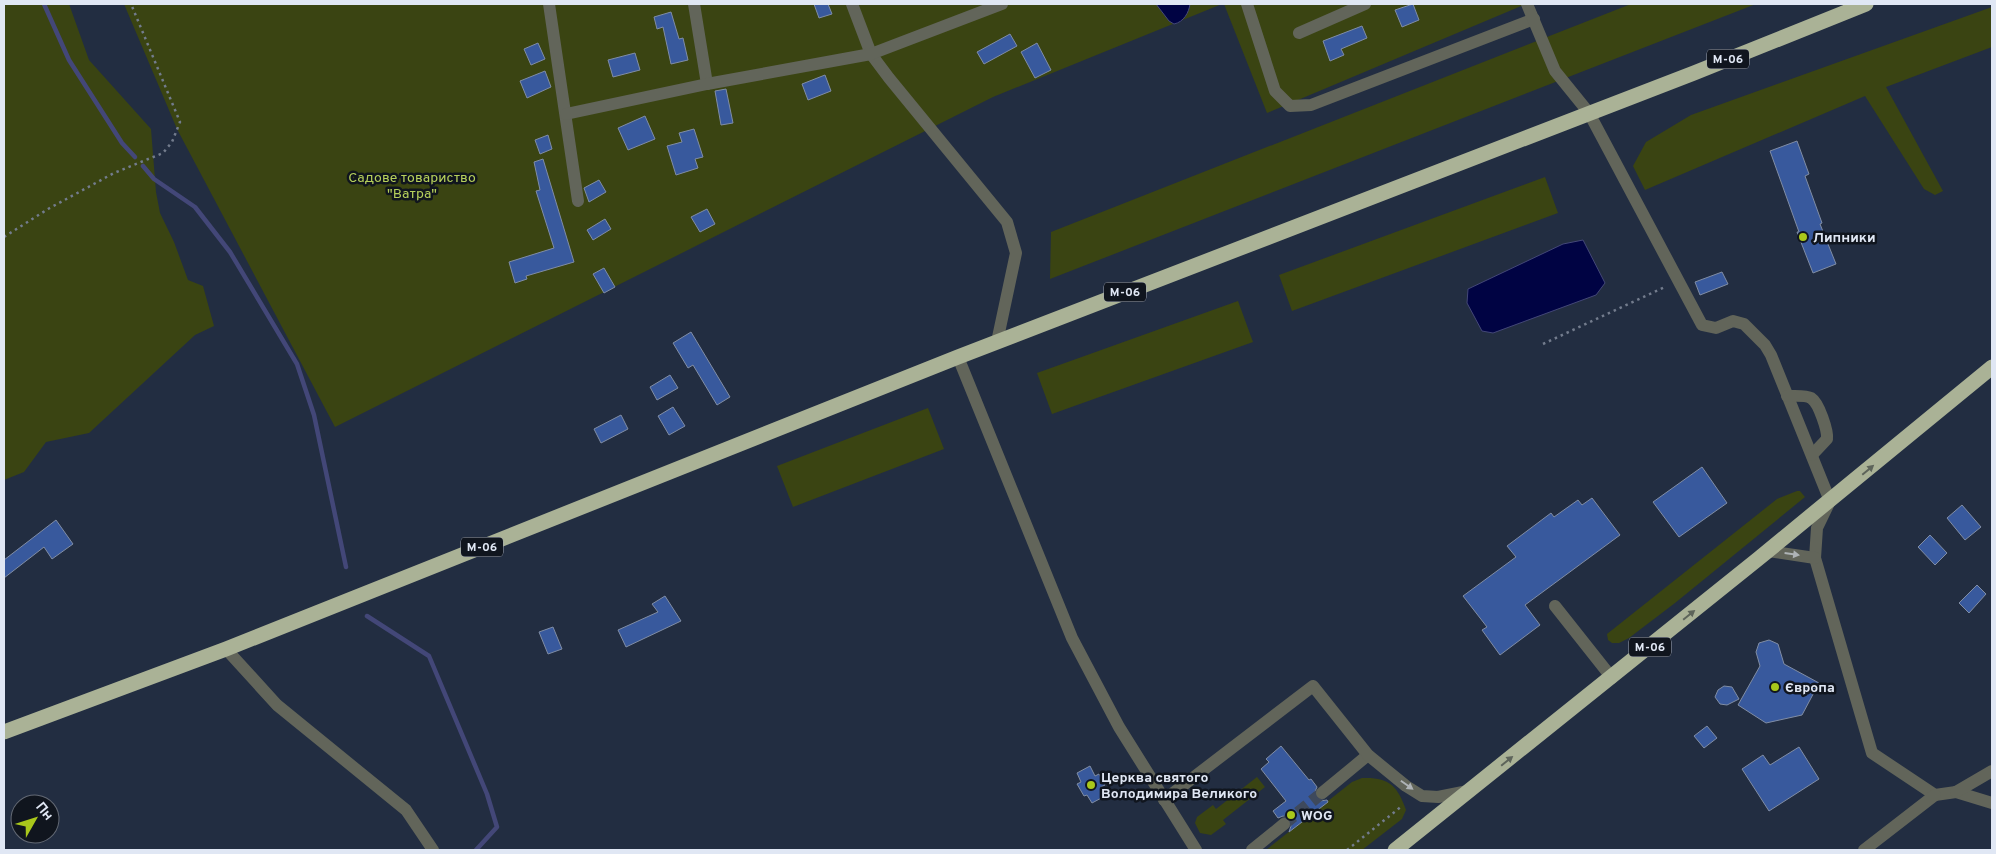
<svg xmlns="http://www.w3.org/2000/svg" width="1996" height="854" font-family="Overpass,sans-serif">
  <rect width="100%" height="100%" fill="#222d41"/>
  <!-- green -->
  <g fill="#3a4412">
    <polygon points="4,4 69,4 89,60 151,129 156,192 160,213 174,242 188,280 203,286 214,326 195,335 89,433 46,442 24,472 4,480"/>
    <polygon points="124,4 1222,4 993,97 335,427 177,129"/>
    <polygon points="1224,4 1526,4 1267,113"/>
    <polygon points="1631,4 1756,4 1050,279 1051,232"/>
    <polygon points="1992,7 1992,47 1886,87 1943,191 1935,195 1924,189 1865,96 1645,190 1633,166 1646,142 1691,115"/>
    <polygon points="1545,177 1558,213 1292,311 1279,275"/>
    <polygon points="1238,301 1253,342 1052,414 1037,373"/>
    <polygon points="928,408 944,449 793,507 777,466"/>
    <polygon points="1797,491 1800,491 1805,497 1675,603 1629,638 1619,643 1612,643 1608,640 1607,634 1777,499"/>
    <polygon points="1257,777 1265,787 1223,820 1226,824 1211,835 1200,833 1195,823 1197,817 1213,805 1216,809"/>
    <path d="M1362,778C1389,777 1397,785 1406,810L1402,819L1362,850H1266L1352,782Z"/>
  </g>
  <!-- water -->
  <g fill="#000343" stroke="#434778">
    <path d="M1156,4H1190C1189,12 1184,22 1174,24L1169,21Z"/>
    <polygon points="1583,240 1605,283 1596,295 1493,333 1482,331 1467,303 1468,289 1563,244"/>
  </g>
  <g fill="none" stroke-linecap="round" stroke-linejoin="round">
    <!-- stream -->
    <g stroke="#434778" stroke-width="4.5">
      <polyline points="44,4 69,60 122,143 135,157"/>
      <polyline points="143,166 154,179 195,207 230,252 297,364 314,415 346,567"/>
      <polyline points="367,616 429,656 487,794 497,827 476,850"/>
    </g>
  </g>
  <!-- building -->
  <g fill="#38599d" stroke="#808da5">
    <polygon points="814,4 828,4 832,14 819,18"/>
    <polygon points="1413,4 1419,20 1402,27 1395,10"/>
    <polygon points="671,12 679,39 683,38 688,60 671,64 663,27 657,29 654,17"/>
    <polygon points="1362,26 1367,38 1341,49 1344,55 1330,61 1323,41"/>
    <polygon points="1010,34 1017,46 984,64 977,52"/>
    <polygon points="538,43 545,59 531,65 524,49"/>
    <polygon points="1037,43 1051,70 1035,78 1021,52"/>
    <polygon points="635,53 640,70 613,77 608,60"/>
    <polygon points="545,71 551,87 527,98 520,81"/>
    <polygon points="825,75 831,91 808,100 802,84"/>
    <polygon points="726,89 733,123 721,125 715,91"/>
    <polygon points="645,116 655,139 628,150 618,128"/>
    <polygon points="694,129 703,157 695,159 698,168 676,175 667,146 682,142 679,133"/>
    <polygon points="548,135 552,149 540,154 535,140"/>
    <polygon points="1797,141 1809,174 1805,176 1822,223 1820,224 1836,264 1813,273 1797,232 1799,232 1770,151"/>
    <polygon points="543,159 574,262 526,276 527,279 515,283 509,262 554,248 536,191 540,190 534,162"/>
    <polygon points="599,180 606,192 589,202 584,188"/>
    <polygon points="707,209 715,224 700,232 691,217"/>
    <polygon points="605,219 611,229 593,240 587,230"/>
    <polygon points="604,268 615,287 604,293 593,274"/>
    <polygon points="1722,272 1728,284 1700,295 1695,282"/>
    <polygon points="691,332 730,397 717,405 693,365 688,368 673,343"/>
    <polygon points="670,375 678,388 657,400 650,387"/>
    <polygon points="673,407 685,426 669,435 658,416"/>
    <polygon points="621,415 628,429 601,443 594,429"/>
    <polygon points="1702,467 1727,503 1679,537 1653,502"/>
    <polygon points="1592,498 1620,535 1525,605 1540,625 1500,655 1482,630 1487,627 1463,596 1516,557 1507,546 1551,513 1554,517 1578,500 1582,505"/>
    <polygon points="1962,505 1981,527 1965,540 1947,518"/>
    <polygon points="56,520 73,544 52,559 44,547 4,578 4,560"/>
    <polygon points="1930,535 1947,553 1935,565 1918,547"/>
    <polygon points="1977,585 1986,594 1969,613 1959,603"/>
    <polygon points="665,596 681,621 626,647 618,630 658,612 652,604"/>
    <polygon points="553,627 562,649 548,654 539,632"/>
    <polygon points="1769,640 1778,644 1784,664 1819,683 1802,715 1766,723 1738,705 1760,666 1756,652 1759,643"/>
    <polygon points="1724,686 1732,687 1739,699 1727,705 1720,704 1715,697 1718,690"/>
    <polygon points="1707,726 1717,738 1704,748 1694,736"/>
    <polygon points="1281,746 1309,780 1311,779 1317,787 1314,794 1316,799 1320,801 1327,800 1328,802 1289,832 1292,823 1291,819 1283,816 1278,818 1273,811 1286,801 1261,769 1269,762 1266,759"/>
    <polygon points="1799,747 1819,779 1769,811 1742,769 1763,755 1770,765"/>
    <polygon points="1090,766 1095,776 1099,774 1105,785 1101,787 1105,796 1092,803 1087,795 1084,796 1077,784 1081,782 1077,773"/>
  </g>
  <g fill="none" stroke-linecap="round" stroke-linejoin="round">
    <!-- minor-tunnel -->
    <polyline stroke="#3e495c" stroke-width="12" stroke-dasharray="12 6" stroke-linecap="butt" points="1284,824 1322,793"/>
    <!-- path -->
    <g stroke="#737c8d" stroke-width="2.5" stroke-dasharray="2.5 4" stroke-linecap="butt">
      <polyline points="4,237 48,209 114,173 163,153 172,142 180,122 131,4"/>
      <polyline points="1543,344 1665,287"/>
      <polyline points="1347,850 1402,806"/>
    </g>
    <!-- minor -->
    <g stroke="#62655a" stroke-width="12">
      <polyline points="549,4 578,201"/>
      <polyline points="694,4 707,84"/>
      <polyline points="852,4 871,54 889,78 1007,222 1016,253 997,342"/>
      <polyline points="1247,4 1275,91 1290,106 1311,105 1534,19"/>
      <polyline points="1527,4 1555,71 1589,113 1702,325 1716,328 1733,321 1744,324 1765,345 1771,355 1830,501 1817,528 1815,558 1872,753 1935,795 1956,792 1992,803"/>
      <polyline points="1299,33 1365,4"/>
      <polyline points="566,114 707,84 871,54 1002,4"/>
      <polyline points="958,357 1072,638 1119,727 1196,850"/>
      <path d="M1787,396C1794,396 1806,395 1811,398C1819,403 1828,431 1827,439L1812,455"/>
      <polyline points="1768,551 1815,558"/>
      <polyline points="1555,606 1612,678"/>
      <polyline points="226,649 277,705 406,810 433,850"/>
      <polyline points="1956,792 1992,771"/>
      <polyline points="1322,793 1368,755"/>
      <polyline points="1164,800 1313,686 1368,755 1406,786 1422,796 1438,797 1468,791"/>
      <polyline points="1252,850 1284,824"/>
      <polyline points="1864,850 1935,795"/>
    </g>
    <!-- highway -->
    <g stroke="#aab296" stroke-width="15">
      <polyline points="4,732 226,649 958,357 1694,73 1866,4"/>
      <polyline points="1395,850 1758,559 1992,367"/>
    </g>
  </g>
  <!-- one-way arrows -->
  <defs><path id="oneway-solid" d="M-6-.8H1V-3.2L6.5 0L1 3.2V.8H-6Z" transform="scale(1.25)"/></defs>
  <g fill="#5d645a">
    <use href="#oneway-solid" transform="translate(1868 470) rotate(-40)"/>
    <use href="#oneway-solid" transform="translate(1689 615) rotate(-39)"/>
    <use href="#oneway-solid" transform="translate(1507 761) rotate(-39)"/>
  </g>
  <g fill="#aeb3b6">
    <use href="#oneway-solid" transform="translate(1792 554) rotate(8)"/>
    <use href="#oneway-solid" transform="translate(1407 785) rotate(35)"/>
  </g>
  <!-- markers -->
  <g fill="#a9c71b" stroke="#10151e" stroke-width="2">
    <circle cx="1803" cy="237" r="5"/>
    <circle cx="1775" cy="687" r="5"/>
    <circle cx="1091" cy="785" r="5"/>
    <circle cx="1291" cy="815" r="5"/>
  </g>
  <g text-anchor="middle" stroke-width="5" stroke-linejoin="round" paint-order="stroke">
    <!-- shield labels -->
    <g fill="#10151e" stroke="#a2a8b4" stroke-width="1">
      <rect x="1707" y="49.5" width="42" height="19" rx="4"/>
      <rect x="1104" y="282.5" width="42" height="19" rx="4"/>
      <rect x="461" y="537.5" width="42" height="19" rx="4"/>
      <rect x="1629" y="637.5" width="42" height="19" rx="4"/>
    </g>
    <g font-size="12" font-weight="bold" fill="#e0e7f4">
      <text x="1728" y="63">М-06</text>
      <text x="1125" y="296">М-06</text>
      <text x="482" y="551">М-06</text>
      <text x="1650" y="651">М-06</text>
    </g>
    <!-- park labels -->
    <g font-size="14" fill="#b6d05b" stroke="#10151e">
      <text x="412" y="182">Садове товариство<tspan x="412" dy="16">"Ватра"</tspan></text>
    </g>
    <!-- poi labels -->
    <g font-size="14" font-weight="bold" fill="#e0e7f4" stroke="#10151e" text-anchor="start">
      <text x="1813" y="242">Липники</text>
      <text x="1785" y="692">Європа</text>
      <text x="1101" y="782">Церква святого<tspan x="1101" dy="16">Володимира Великого</tspan></text>
      <text x="1301" y="820">WOG</text>
    </g>
  </g>
  <!-- border -->
  <rect width="1996" height="854" fill="none" stroke="#e0e7f4" stroke-width="10"/>
  <!-- north arrow -->
  <g transform="translate(35 819) rotate(51)"><circle r="24" fill="#10151e" stroke="#636974"/>
  <path d="M0-4L9 19L0 12L-9 19Z" fill="#a9c71b"/>
  <text y="-8" font-size="14" font-weight="bold" text-anchor="middle" fill="#e0e7f4">Пн</text>
  </g>
</svg>
